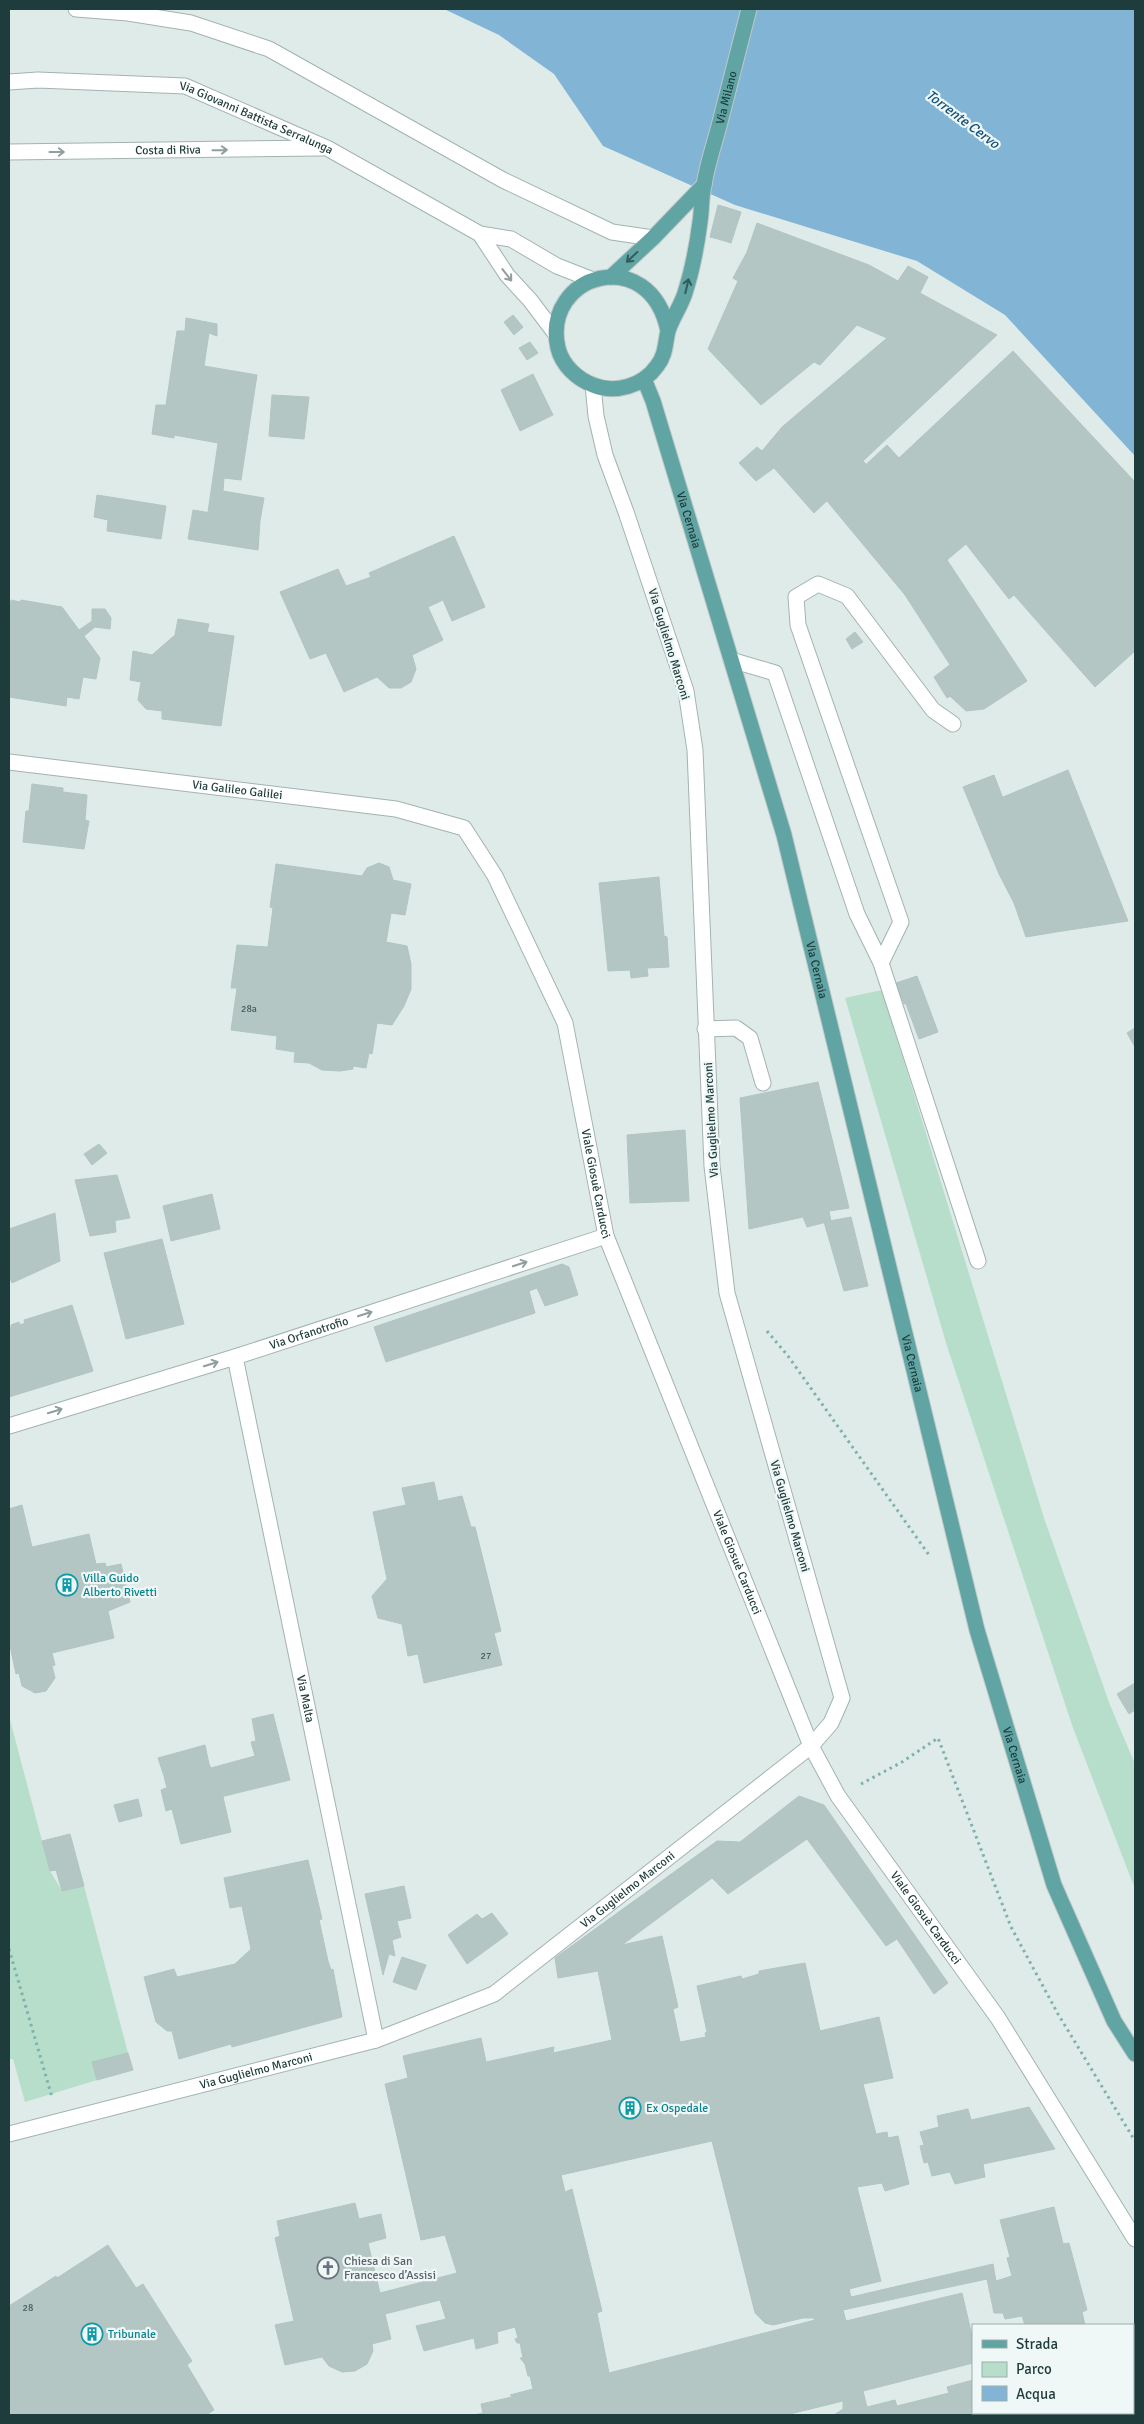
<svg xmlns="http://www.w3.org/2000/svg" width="1144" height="2424" font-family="Signika,sans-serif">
  <rect width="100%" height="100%" fill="#dfebe9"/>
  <!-- green -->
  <g fill="#b6decb">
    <polygon points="882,990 1044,1518 1110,1705 1135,1764 1135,1889 1072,1725 947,1346 845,998"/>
    <polygon points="9,1716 50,1871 62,1891 84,1886 128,2053 93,2062 97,2080 25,2102 13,2059 9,2059"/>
  </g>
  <!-- water -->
  <polygon fill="#82b4d5" points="444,9 1135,9 1135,456 1005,315 917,261 735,205 603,146 554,74 499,35"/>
  <!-- building -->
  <g fill="#b4c6c3" stroke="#b1c5c2" fill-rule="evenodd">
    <polygon points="718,205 725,207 718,239 710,237"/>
    <polygon points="725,207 741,212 731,243 718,239"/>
    <polygon points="757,223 869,265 898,281 908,266 928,277 920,293 997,335 863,461 866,464 814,513 774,468 756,481 739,463 757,447 762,451 782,427 887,338 857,325 820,365 814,362 761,405 708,349 738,281 733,278 747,252"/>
    <polygon points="513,315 523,327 514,335 504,322"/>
    <polygon points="186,318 217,324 217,336 209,333 204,366 257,375 241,480 224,478 223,491 264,498 260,521 208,512 218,443 174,435 174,438 152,434 156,405 166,405 177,331 185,331"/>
    <polygon points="530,342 538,353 527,360 519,348"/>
    <polygon points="1013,351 1135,482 1135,651 1095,687 1014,595 1009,599 966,544 905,595 827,501 887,445 899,458"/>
    <polygon points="533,374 553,415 520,431 501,390"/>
    <polygon points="272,395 309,397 304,439 269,436"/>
    <polygon points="97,495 166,506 161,539 107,531 108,520 94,517"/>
    <polygon points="193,510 260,521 258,550 188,539"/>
    <polygon points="454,536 485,607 452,621 443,600 428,607 443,640 412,655 416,669 411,682 401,688 389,688 377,677 344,692 326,653 310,659 280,592 338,569 346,586 371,577 369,573"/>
    <polygon points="947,560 1027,681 984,709 966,711 950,696 965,688 905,595"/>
    <polygon points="11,600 20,602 21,600 62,607 79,630 92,621 92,609 105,609 111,618 110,629 95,627 84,636 100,658 96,679 83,677 79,699 67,697 66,706 9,697 9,626"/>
    <polygon points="178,619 209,624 207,632 234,636 221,726 162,719 162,711 146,709 138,700 141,682 130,680 133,651 152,655 175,635"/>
    <polygon points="855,632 863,642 852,649 846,639"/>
    <polygon points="951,664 965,688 947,698 934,677"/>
    <polygon points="1068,770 1128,921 1056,932 1010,817 1017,814 1014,807 1007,809 1003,797"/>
    <polygon points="994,775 1007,809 1014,807 1017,814 1010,817 1056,932 1026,937 1014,903 999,874 963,787"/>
    <polygon points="32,784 63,788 63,792 87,795 85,820 89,821 84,849 23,842 26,811 29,811"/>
    <polygon points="379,863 389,867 393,880 411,884 405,915 391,913 386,942 407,946 411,964 411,989 404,1006 392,1025 377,1023 372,1054 369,1053 366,1068 353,1066 353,1069 340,1071 322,1070 309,1063 294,1062 295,1052 276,1049 277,1036 231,1030 237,988 231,988 237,945 268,947 273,908 270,907 276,864 362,876 367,868"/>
    <polygon points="659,877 664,936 667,937 669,967 647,968 648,976 631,978 630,970 608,971 599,883"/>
    <polygon points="917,976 925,997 904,1004 896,983"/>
    <polygon points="925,997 938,1032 919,1039 906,1004"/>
    <polygon points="1135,1028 1135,1047 1127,1033"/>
    <polygon points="818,1082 849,1208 829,1211 831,1221 807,1227 803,1217 749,1229 740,1098"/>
    <polygon points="685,1130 689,1201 630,1203 627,1135"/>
    <polygon points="99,1144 107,1153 92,1165 84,1154"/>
    <polygon points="117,1175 130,1218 87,1225 75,1180"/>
    <polygon points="212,1194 220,1229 171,1241 163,1206"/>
    <polygon points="55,1213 60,1261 12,1283 9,1276 9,1229"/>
    <polygon points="851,1217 868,1286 844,1291 824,1222"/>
    <polygon points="115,1221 116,1232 90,1236 87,1225"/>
    <polygon points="162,1239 184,1324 126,1339 104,1253"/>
    <polygon points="562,1264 569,1267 578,1295 545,1306 537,1288 529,1291 535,1313 386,1362 374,1327"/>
    <polygon points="72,1305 93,1371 9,1397 9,1328 11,1328 11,1325 19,1322 20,1325 25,1323 24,1320"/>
    <polygon points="434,1482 438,1501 462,1496 471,1527 475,1527 501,1631 494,1633 502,1665 424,1683 418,1654 408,1656 402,1624 378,1618 372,1596 387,1579 373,1512 406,1505 402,1488"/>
    <polygon points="22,1505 32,1547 89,1534 96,1564 105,1563 106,1567 121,1564 130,1602 108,1611 114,1638 52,1653 55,1665 52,1666 55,1678 46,1691 35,1693 22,1686 19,1673 16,1674 9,1641 9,1509"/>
    <polygon points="1135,1683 1135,1710 1129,1714 1117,1694"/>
    <polygon points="273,1714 290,1780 172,1809 164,1776 209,1764 211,1768 255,1756 251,1742 256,1741 252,1719"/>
    <polygon points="205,1745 209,1764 164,1776 158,1758"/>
    <polygon points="166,1788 172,1809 166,1811 161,1790"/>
    <path d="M799,1796L824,1805L948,1983L934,1994L897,1939L886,1946L807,1839L728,1894L712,1878L622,1945L662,1936L678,2007L673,2009L680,2042L706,2037L705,2033L707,2032L697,1986L741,1976L742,1979L759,1974V1971L805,1963L820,2031L879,2017L893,2078L863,2084L876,2134L887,2132L888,2138L898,2136L909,2184L885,2191L882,2183L857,2187L881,2281L849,2289L851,2297L993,2264L996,2281L1012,2276L1007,2258L1010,2257L1000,2220L1054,2207L1063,2244L1069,2243L1087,2310L1082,2312L1085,2325H1025L1022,2316L1005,2319L1003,2313H994L987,2279L843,2310L846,2321L962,2293L973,2340V2363L863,2391L867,2407L895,2400L897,2406L949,2393L947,2387L973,2380V2413H1008L1006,2415H834L843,2409V2401L786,2415H474L483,2413L481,2404L512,2397L510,2395L533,2389L530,2376H528L525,2364L520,2358H523L520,2343H517L515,2339L518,2338L515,2327L497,2332L498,2343L476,2349L474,2338L424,2351L416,2326L446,2319L440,2300L385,2314L380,2293L457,2273L445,2235L421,2240L385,2084L408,2078L403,2056L481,2038L486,2062L554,2047L553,2053L612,2040L598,1971L558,1978L555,1958L717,1841L740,1842ZM712,2141L755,2313L765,2323L773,2325L803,2318H813L815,2320L609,2373L597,2313L602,2311L572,2189L565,2192L561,2175Z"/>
    <polygon points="223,1797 231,1832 181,1844 172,1809"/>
    <polygon points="138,1799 142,1816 119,1822 114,1805"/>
    <polygon points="70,1834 84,1886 62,1891 56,1870 50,1871 42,1841"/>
    <polygon points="308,1860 322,1919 319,1920 328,1961 331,1970 333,1969 342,2017 232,2047 231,2044 179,2059 172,2031 167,2031 156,2022 144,1977 174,1969 177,1977 235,1964 251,1949 242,1906 230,1908 224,1878"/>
    <polygon points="404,1886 411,1918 397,1921 401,1937 392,1940 395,1956 389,1954 383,1975 365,1894"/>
    <polygon points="492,1913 508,1934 467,1964 448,1935 477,1914 482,1919"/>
    <polygon points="402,1957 426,1965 416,1990 393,1982"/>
    <polygon points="128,2053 133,2070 97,2080 92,2062"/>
    <polygon points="1029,2107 1055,2149 983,2164 985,2177 955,2184 950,2172 932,2176 928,2162 924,2163 920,2146 924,2145 920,2132 939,2127 937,2116 968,2109 971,2120"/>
    <polygon points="355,2203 359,2219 381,2214 386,2238 368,2243 391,2339 372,2344 373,2351 367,2364 355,2371 342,2372 329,2366 322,2357 285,2365 275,2325 294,2321 275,2238 280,2236 277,2221"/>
    <polygon points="108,2245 136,2288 143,2284 192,2361 187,2365 214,2410 206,2415 9,2415 9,2306 56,2276 57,2278"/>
    <polygon points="1135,2374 1135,2415 1045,2415 1046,2413 1133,2413 1133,2375"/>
  </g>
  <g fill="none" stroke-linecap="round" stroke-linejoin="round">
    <!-- minor casing -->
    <g stroke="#a2b3b2" stroke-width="17">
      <g id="minor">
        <polyline points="76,9 128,13 191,23 269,49 503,180 612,232 653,238"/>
        <path id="s1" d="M9,82L38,80L185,86L327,148L480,234L511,239L557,266L593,280"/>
        <path id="s2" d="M9,152L322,148"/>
        <polyline points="480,234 507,275 530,300 555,333"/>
        <polyline points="731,660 775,673 857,914 881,963 978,1261"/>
        <path id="s3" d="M9,762L396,809L464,828L495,876L565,1023L606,1236L811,1746L838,1796L998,2018L1135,2239"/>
        <polyline points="881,963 901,922 798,625 796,597 818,584 847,596 933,710 953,724"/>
        <polyline points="705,1029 736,1028 750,1038 763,1083"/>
        <path id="s4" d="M235,1357L376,2040"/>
        <path id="s5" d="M9,1426L235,1357L606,1236"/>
        <path id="s6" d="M9,2134L376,2040L494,1994L811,1746L831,1723L842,1698L727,1293L712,1166L695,750L686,691L626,512L605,455L596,416L593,385"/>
      </g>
    </g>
    <!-- major casing -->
    <g stroke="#c0c8c8" stroke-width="17">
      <g id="major">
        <polyline points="611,277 653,238 704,185"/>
        <path id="s7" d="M668,331C650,242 541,274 558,348C562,365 577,379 593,385C615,394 643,386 657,366C666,355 665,343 668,331C672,318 681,306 685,293C692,271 697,245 700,222C702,210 701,197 704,185C707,165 714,145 719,126C729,87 739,48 749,9"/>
        <path id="s8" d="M644,379L653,401L784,835L977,1630L1054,1885L1114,2021L1135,2054"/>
      </g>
    </g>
    <!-- path -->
    <g stroke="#7db1ae" stroke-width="3" stroke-dasharray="2.5 4" stroke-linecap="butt">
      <polyline points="767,1331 788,1356 929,1555"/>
      <polyline points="861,1784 902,1762 938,1738 1011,1927 1058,2014 1135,2141"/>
      <polyline points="9,1949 52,2097"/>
    </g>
    <!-- minor -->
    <use href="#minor" stroke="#fff" stroke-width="15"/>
    <!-- major -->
    <use href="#major" stroke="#60a4a3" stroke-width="15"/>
  </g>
  <!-- one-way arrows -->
  <defs><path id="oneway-shaft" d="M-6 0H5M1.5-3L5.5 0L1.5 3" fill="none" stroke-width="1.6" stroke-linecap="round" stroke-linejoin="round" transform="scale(1.25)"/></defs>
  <g stroke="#8f9e9e">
    <use href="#oneway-shaft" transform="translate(220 150) rotate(-1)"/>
    <use href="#oneway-shaft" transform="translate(57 152)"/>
    <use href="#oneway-shaft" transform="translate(507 275) rotate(52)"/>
    <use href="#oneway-shaft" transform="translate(520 1264) rotate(-18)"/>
    <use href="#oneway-shaft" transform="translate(365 1314) rotate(-18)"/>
    <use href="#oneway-shaft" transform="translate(211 1364) rotate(-17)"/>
    <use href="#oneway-shaft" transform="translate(55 1411) rotate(-17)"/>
  </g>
  <g stroke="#325b5b">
    <use href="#oneway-shaft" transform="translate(632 257) rotate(137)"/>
    <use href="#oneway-shaft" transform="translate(687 286) rotate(-77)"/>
  </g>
  <!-- icons -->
  <defs>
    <g id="building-ring" transform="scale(1.125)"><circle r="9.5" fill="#eff8f6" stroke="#0f9aa8" stroke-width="1.5"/><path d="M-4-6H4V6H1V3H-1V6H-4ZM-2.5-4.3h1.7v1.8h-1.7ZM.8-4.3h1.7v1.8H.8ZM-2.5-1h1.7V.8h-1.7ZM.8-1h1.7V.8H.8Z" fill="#0f9aa8"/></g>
    <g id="church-ring" transform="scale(1.125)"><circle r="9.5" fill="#eff8f6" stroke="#6b7280" stroke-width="1.5"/><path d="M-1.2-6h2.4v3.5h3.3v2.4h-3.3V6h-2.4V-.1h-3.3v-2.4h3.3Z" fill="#6b7280"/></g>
  </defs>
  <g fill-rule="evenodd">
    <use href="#building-ring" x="67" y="1585"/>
    <use href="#building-ring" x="630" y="2108"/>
    <use href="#church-ring" x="328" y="2268"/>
    <use href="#building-ring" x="92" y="2334"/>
  </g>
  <g text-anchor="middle" stroke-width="4.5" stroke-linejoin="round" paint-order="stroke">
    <!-- number labels -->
    <g font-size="10" fill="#445e5e">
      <text x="249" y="1012">28a</text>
      <text x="486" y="1659">27</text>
      <text x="28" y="2311">28</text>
    </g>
    <!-- street labels -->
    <g font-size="12" fill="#1f3c3c" stroke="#eff8f6">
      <text dy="4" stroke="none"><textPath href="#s7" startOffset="591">Via Milano</textPath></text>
      <text dy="4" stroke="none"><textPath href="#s1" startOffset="254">Via Giovanni Battista Serralunga</textPath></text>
      <text dy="4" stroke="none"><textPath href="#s2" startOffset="159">Costa di Riva</textPath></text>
      <text dy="4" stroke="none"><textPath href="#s8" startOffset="148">Via Cernaia</textPath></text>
      <text transform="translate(669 644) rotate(73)" y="4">Via Guglielmo Marconi</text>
      <text dy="4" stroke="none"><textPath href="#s3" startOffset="230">Via Galileo Galilei</textPath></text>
      <text dy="4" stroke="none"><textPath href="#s8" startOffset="616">Via Cernaia</textPath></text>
      <text transform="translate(711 1120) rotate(-93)" y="4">Via Guglielmo Marconi</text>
      <text dy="4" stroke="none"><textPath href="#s3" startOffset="844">Viale Giosuè Carducci</textPath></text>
      <text dy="4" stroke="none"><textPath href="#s5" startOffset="314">Via Orfanotrofio</textPath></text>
      <text dy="4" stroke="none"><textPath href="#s8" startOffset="1021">Via Cernaia</textPath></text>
      <text transform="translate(790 1516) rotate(74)" y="4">Via Guglielmo Marconi</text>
      <text dy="4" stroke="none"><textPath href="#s3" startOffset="1249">Viale Giosuè Carducci</textPath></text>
      <text dy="4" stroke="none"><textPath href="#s4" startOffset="349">Via Malta</textPath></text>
      <text dy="4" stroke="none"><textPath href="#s8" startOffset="1426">Via Cernaia</textPath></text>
      <text dy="4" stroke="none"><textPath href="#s6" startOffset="675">Via Guglielmo Marconi</textPath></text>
      <text dy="4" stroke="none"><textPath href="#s3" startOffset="1654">Viale Giosuè Carducci</textPath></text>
      <text dy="4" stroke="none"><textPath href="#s6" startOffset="255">Via Guglielmo Marconi</textPath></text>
    </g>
    <!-- culture labels -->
    <g font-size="12" fill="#0d838f" stroke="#eff8f6" text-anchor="start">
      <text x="83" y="1582">Villa Guido<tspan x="83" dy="14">Alberto Rivetti</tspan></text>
      <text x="646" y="2112">Ex Ospedale</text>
      <text x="108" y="2338">Tribunale</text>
    </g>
    <!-- worship labels -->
    <g font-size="12" fill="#5b616d" stroke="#eff8f6" text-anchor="start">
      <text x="344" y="2265">Chiesa di San<tspan x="344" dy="14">Francesco d’Assisi</tspan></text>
    </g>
    <!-- water labels -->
    <g font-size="14" font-style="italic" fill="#15517c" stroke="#eff8f6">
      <text transform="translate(963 119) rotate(37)" y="5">Torrente Cervo</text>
    </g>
  </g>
  <!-- border -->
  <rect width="1144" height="2424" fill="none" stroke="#1f3c3c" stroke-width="20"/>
  <!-- legend -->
  <rect x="972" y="2324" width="162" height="90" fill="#eff8f6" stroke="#9cadac"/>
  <rect x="982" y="2340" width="25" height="8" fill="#60a4a3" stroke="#9cadac"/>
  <text x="1016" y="2349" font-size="15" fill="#1f3c3c">Strada</text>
  <rect x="982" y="2362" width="25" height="15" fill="#b6decb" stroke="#9cadac"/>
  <text x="1016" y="2374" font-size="15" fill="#1f3c3c">Parco</text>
  <rect x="982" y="2386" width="25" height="15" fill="#82b4d5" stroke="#9cadac"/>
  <text x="1016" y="2399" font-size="15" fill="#1f3c3c">Acqua</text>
</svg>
